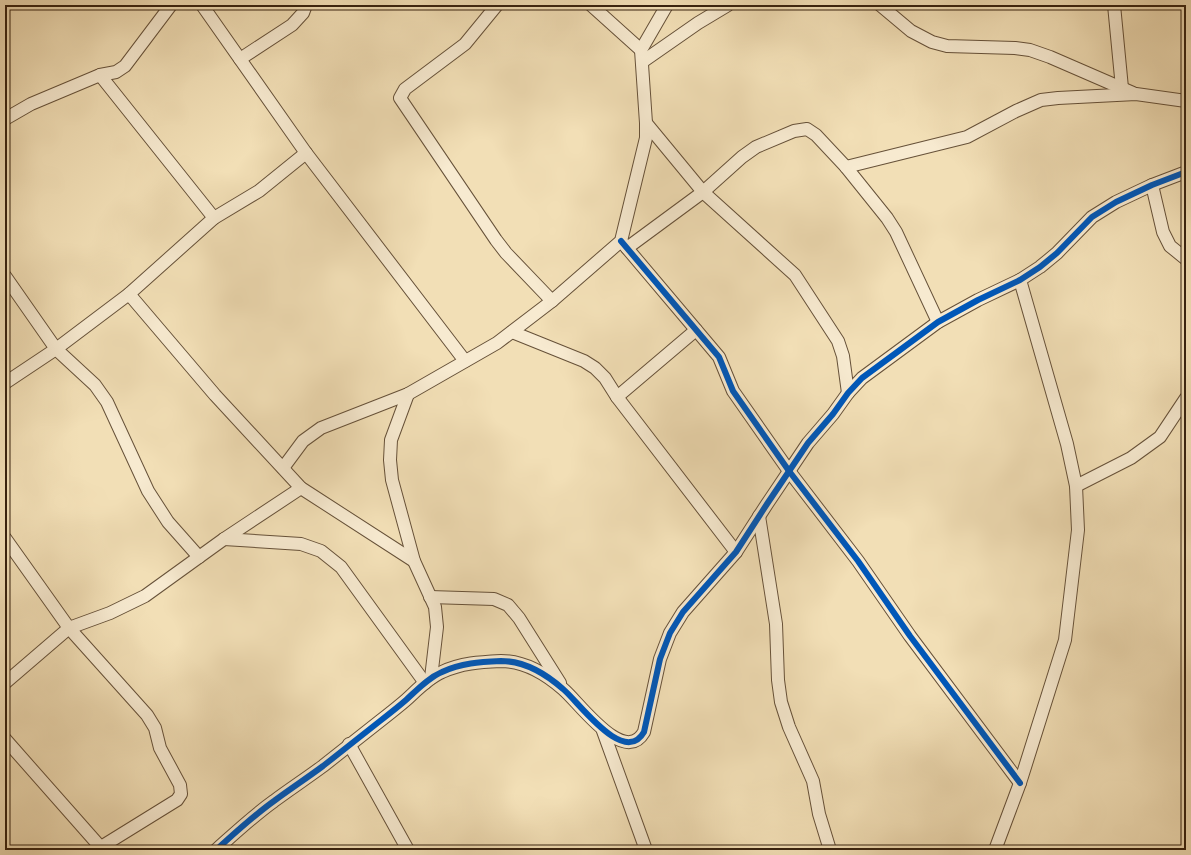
<svg xmlns="http://www.w3.org/2000/svg" width="1191" height="855" font-family="'IM FELL French Canon',serif">
  <rect width="100%" height="100%" fill="#f2dfb6"/>
  <filter id="stains"><feTurbulence type="fractalNoise" baseFrequency=".005" numOctaves="4"/><feColorMatrix values="0 0 0 0 .2 0 0 0 0 .09 0 0 0 0 .02 0 0 0 .5 -.17"/></filter>
  <radialGradient id="worn" r=".72"><stop offset=".6" stop-color="#630" stop-opacity="0"/><stop offset="1" stop-color="#630" stop-opacity=".3"/></radialGradient>
  <g fill="none" stroke-linecap="round" stroke-linejoin="round">
    <!-- street casing -->
    <g stroke="#665139" stroke-width="14">
      <g id="street">
        <polyline points="202,5 306,153 465,361"/>
        <polyline points="497,5 465,44 405,89 400,98 496,240 506,253 552,301"/>
        <polyline points="591,5 641,50"/>
        <polyline points="880,5 911,31 932,42 947,46 1015,48 1030,50 1050,57 1133,93"/>
        <polyline points="1114,5 1122,88"/>
        <polyline points="240,59 292,25 303,13 306,5"/>
        <polyline points="642,62 698,23 728,5"/>
        <polyline points="100,75 214,218"/>
        <polyline points="5,119 31,104 100,75 116,72 125,66 171,5"/>
        <polyline points="646,123 703,192 795,275 838,341 843,356 848,393"/>
        <polyline points="846,167 967,137 1016,111 1041,100 1058,98 1136,94 1186,101"/>
        <polyline points="1152,185 1163,232 1170,246 1186,259"/>
        <polyline points="621,241 719,357 733,391 789,471 858,561 910,636 1020,783"/>
        <polyline points="627,248 703,192 742,157 756,147 794,131 807,129 816,135 846,167 887,218 896,232 938,322"/>
        <polyline points="5,276 56,349 95,385 107,402 148,491 168,522 199,557"/>
        <polyline points="129,294 215,395 301,488 414,561"/>
        <polyline points="512,332 584,361 595,368 605,378 617,397 736,552"/>
        <polyline points="5,383 56,349 129,294 214,218 259,191 306,153"/>
        <polyline points="408,394 391,440 390,460 392,480 414,561 435,607 437,627 431,678"/>
        <polyline points="617,397 696,330"/>
        <polyline points="283,468 303,441 321,428 408,394 497,343 552,301 621,241 646,138 646,123 641,50 667,5"/>
        <polyline points="1076,486 1131,458 1160,437 1186,398"/>
        <polyline points="759,516 776,624 778,680 781,702 789,727 813,781 819,814 830,850"/>
        <polyline points="5,538 69,628 5,683"/>
        <polyline points="224,539 301,544 321,551 341,567 425,683"/>
        <polyline points="430,597 494,599 508,605 519,618 560,683"/>
        <polyline points="603,731 646,850"/>
        <polyline points="5,739 103,850"/>
        <polyline points="349,744 408,850"/>
        <polyline points="98,850 101,847 177,800 181,794 180,785 160,748 155,728 147,715 69,628 110,613 145,596 224,539 301,488"/>
        <path d="M216,850C235,833 253,816 274,801C290,789 307,778 323,766C342,751 361,736 380,721C389,714 398,707 406,700C417,690 428,678 442,672C461,663 480,662 501,661C524,661 546,674 563,689C578,701 624,767 644,732L660,659L670,633L683,612L736,552L767,504L808,443L833,414L848,393L862,378L938,322L978,300L1020,280L1040,267L1057,253L1092,217L1116,202L1152,185L1186,172"/>
        <polyline points="995,850 1020,783 1065,640 1078,530 1076,486 1067,444 1020,280"/>
      </g>
    </g>
    <!-- street -->
    <use href="#street" stroke="#f7ead0" stroke-width="12"/>
    <!-- cycleway casing -->
    <g stroke="#f7ead0" stroke-width="8">
      <g id="cycleway">
        <polyline points="621,241 719,357 733,391 789,471 858,561 910,636 1020,783"/>
        <path d="M216,850C235,833 253,816 274,801C290,789 307,778 323,766C342,751 361,736 380,721C389,714 398,707 406,700C417,690 428,678 442,672C461,663 480,662 501,661C524,661 546,674 563,689C578,701 624,767 644,732L660,659L670,633L683,612L736,552L767,504L808,443L833,414L848,393L862,378L938,322L978,300L1020,280L1040,267L1057,253L1092,217L1116,202L1152,185L1186,172"/>
      </g>
    </g>
    <!-- cycleway -->
    <use href="#cycleway" stroke="#0057b8" stroke-width="6"/>
  </g>
  <!-- margin -->
  <rect width="1191" height="855" fill="none" stroke="#f2dfb6" stroke-width="20"/>
  <rect x="6" y="6" width="1179" height="843" fill="none" stroke="#37220f" stroke-width="2"/>
  <rect x="10" y="10" width="1171" height="835" fill="none" stroke="#37220f"/>
  <rect width="100%" height="100%" filter="url(#stains)"/>
  <rect width="100%" height="100%" fill="url(#worn)"/>
</svg>
